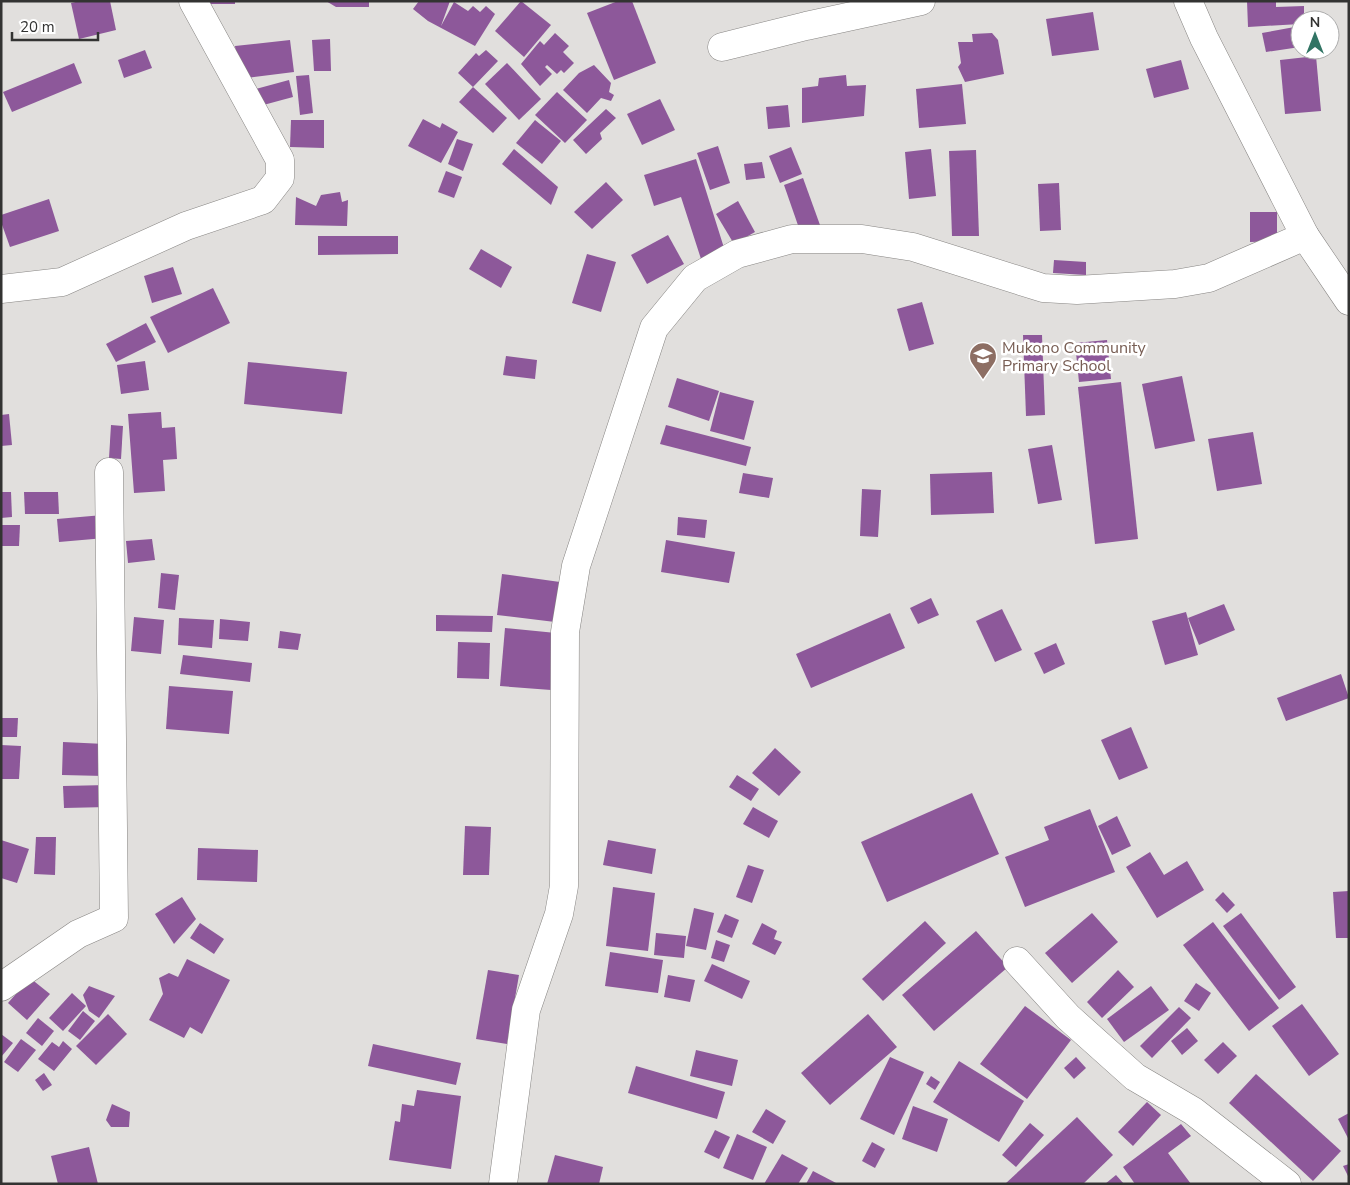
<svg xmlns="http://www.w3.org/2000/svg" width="1350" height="1185" font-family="'Nunito Sans',sans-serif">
  <rect width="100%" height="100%" fill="#e1dfdd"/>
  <!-- building -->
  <g fill="#8d589a">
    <polygon points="80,1 110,1 116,30 79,39 71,3"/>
    <rect x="195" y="1" width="40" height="3"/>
    <polygon points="326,1 369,1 369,7 336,7"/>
    <polygon points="419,1 450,1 441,26 454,2 468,11 473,6 480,12 486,6 495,14 475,46 428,21 413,9"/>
    <polygon points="521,1 551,25 524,57 495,31"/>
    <polygon points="618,1 632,1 656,63 614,80 587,13"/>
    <polygon points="1247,1 1276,1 1276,7 1304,6 1304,20 1300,20 1300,24 1248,27"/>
    <polygon points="1093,12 1099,50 1052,56 1046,19"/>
    <polygon points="1300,26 1300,47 1266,52 1262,33"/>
    <polygon points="555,33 569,46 563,52 574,63 564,73 561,70 557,74 547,65 545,67 552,74 540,86 521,64 540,41 544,45"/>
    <polygon points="992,33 998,40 1004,74 965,82 958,67 961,63 958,42 973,42 972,34"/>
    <polygon points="330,39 331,71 314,71 312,40"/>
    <polygon points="290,40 294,72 239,79 235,46"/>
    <polygon points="145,50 152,68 124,78 118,60"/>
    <polygon points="486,50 498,61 473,87 458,73 476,53 479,56"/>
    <polygon points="1316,56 1321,111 1285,114 1280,60"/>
    <polygon points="1181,60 1189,89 1154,98 1146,69"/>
    <polygon points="74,63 82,83 12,112 3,92"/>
    <polygon points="507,63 541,99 519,120 485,84"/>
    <polygon points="594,65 611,83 609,92 614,95 611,101 601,98 587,113 563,90 579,73"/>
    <polygon points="309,75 313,113 300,115 296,76"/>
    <polygon points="846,75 847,86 866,85 864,116 802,123 802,88 818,86 819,78"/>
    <polygon points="289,80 293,97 256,107 252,90"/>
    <polygon points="962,84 966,124 919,128 916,89"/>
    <polygon points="473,87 507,118 493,133 459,102"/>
    <polygon points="557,92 587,120 565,143 535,115"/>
    <polygon points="660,99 675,130 642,145 627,114"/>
    <polygon points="788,105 790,127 768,129 766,107"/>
    <polygon points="606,109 616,118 600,133 602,139 586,154 573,140"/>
    <polygon points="423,119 440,128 442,123 458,132 441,163 408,146"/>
    <polygon points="291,120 324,120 324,148 290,147"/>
    <polygon points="535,120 561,141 542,164 516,143"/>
    <polygon points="457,139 473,144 463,171 448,164"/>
    <polygon points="718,146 730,183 710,190 697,153"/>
    <polygon points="791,147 802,174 780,183 769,156"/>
    <polygon points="514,149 558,187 551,205 502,164"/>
    <polygon points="931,149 936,196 909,199 905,152"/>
    <polygon points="976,150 979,236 952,236 949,151"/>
    <polygon points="696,159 725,251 701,259 681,197 654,206 644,175"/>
    <polygon points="762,162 765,178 746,180 744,164"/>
    <polygon points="446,171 462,177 454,198 438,192"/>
    <polygon points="803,178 820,225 800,231 784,185"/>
    <polygon points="606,182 623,200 592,229 574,212"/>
    <polygon points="1059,183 1061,230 1040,231 1038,184"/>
    <polygon points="340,192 342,202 348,200 347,226 295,225 296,197 316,206 321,195"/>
    <polygon points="49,199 59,231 10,247 1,222 1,215"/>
    <polygon points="738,201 755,232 734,244 716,214"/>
    <polygon points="1250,212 1277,212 1277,241 1250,242"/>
    <polygon points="668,235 684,264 647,284 631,255"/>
    <polygon points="318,236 398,236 398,254 318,255"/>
    <polygon points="481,249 512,267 501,288 469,269"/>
    <polygon points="587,254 616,262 601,312 572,303"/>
    <polygon points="1054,260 1086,262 1086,275 1053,273"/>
    <polygon points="173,267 182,294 152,303 144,276"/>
    <polygon points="213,288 230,323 168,353 150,317"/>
    <polygon points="922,302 934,344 909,351 897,309"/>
    <polygon points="146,323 156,342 116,362 106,344"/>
    <polygon points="1023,335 1042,335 1045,415 1026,416"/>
    <polygon points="1107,340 1111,379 1079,382 1075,343"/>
    <polygon points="506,356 537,360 535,379 503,375"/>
    <polygon points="145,361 149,390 121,394 117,365"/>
    <polygon points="248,362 347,372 342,414 244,404"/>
    <polygon points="1182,376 1195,441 1155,449 1142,384"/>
    <polygon points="677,378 719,391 709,421 668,407"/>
    <polygon points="1121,382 1138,539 1095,544 1078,387"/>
    <polygon points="720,392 754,401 744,440 710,431"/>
    <polygon points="161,412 162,428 175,427 177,459 163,460 165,491 134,493 128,414"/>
    <polygon points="9,414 12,445 1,446 1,415"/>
    <polygon points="111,425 123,426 121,459 109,458"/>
    <polygon points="666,425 751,447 746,466 660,444"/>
    <polygon points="1253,432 1262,484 1217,491 1208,439"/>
    <polygon points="1052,445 1062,500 1038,504 1028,449"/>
    <polygon points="992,472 994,513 931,515 930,474"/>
    <polygon points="743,473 773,478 769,498 739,493"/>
    <polygon points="862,489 881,490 878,537 860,536"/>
    <polygon points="1,492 11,492 12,517 1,518"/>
    <polygon points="24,492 58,492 59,514 25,514"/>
    <polygon points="103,515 105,538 59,542 57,519"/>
    <polygon points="678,517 707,520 705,538 677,535"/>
    <polygon points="1,525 20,525 19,546 1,546"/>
    <polygon points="152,539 155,560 128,563 126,541"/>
    <polygon points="666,540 735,552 729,583 661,572"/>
    <polygon points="161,573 179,575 175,610 158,608"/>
    <polygon points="502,574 560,582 555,622 497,615"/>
    <polygon points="931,598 939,615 918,624 910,608"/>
    <polygon points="1224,604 1235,630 1199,645 1188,618"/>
    <polygon points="1002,609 1022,650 995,662 976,621"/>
    <polygon points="1186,612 1198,655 1165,665 1152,621"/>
    <polygon points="890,613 905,648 811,688 796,654"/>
    <polygon points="436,615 493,616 492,632 436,631"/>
    <polygon points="134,617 164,620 161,654 131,651"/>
    <polygon points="179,618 214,620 212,648 178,645"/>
    <polygon points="220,619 250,622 248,641 219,639"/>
    <polygon points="505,628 556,633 551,690 500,686"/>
    <polygon points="280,631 301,634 298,650 278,648"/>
    <polygon points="458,642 490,643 489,679 457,678"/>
    <polygon points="1056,643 1065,664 1044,674 1034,653"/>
    <polygon points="183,655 252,663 250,682 180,674"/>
    <polygon points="1341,674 1349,698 1286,721 1277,698"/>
    <polygon points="169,686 233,691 229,734 166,729"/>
    <polygon points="1,718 18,718 17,737 1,737"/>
    <polygon points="1131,727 1148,768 1119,780 1101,740"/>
    <polygon points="63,742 105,744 104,776 62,775"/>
    <polygon points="1,745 21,746 19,779 1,779"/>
    <polygon points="775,748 801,772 779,796 752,773"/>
    <polygon points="737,775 759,789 751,801 729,787"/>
    <polygon points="107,785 108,807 64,808 63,786"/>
    <polygon points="972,793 999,854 887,902 861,842"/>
    <polygon points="753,807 778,821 769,838 743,824"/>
    <polygon points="1090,809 1115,872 1025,907 1005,857 1049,840 1044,827"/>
    <polygon points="1117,816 1131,846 1112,855 1098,826"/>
    <polygon points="465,826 491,827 489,875 463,875"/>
    <polygon points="36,837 56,837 55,875 34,874"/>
    <polygon points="1,840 29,849 17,883 1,878"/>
    <polygon points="608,840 656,849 652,874 603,865"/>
    <polygon points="198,848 258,850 257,882 197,880"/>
    <polygon points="1150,852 1164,875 1187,861 1204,890 1157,918 1126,867"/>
    <polygon points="748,865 764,870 752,903 736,897"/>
    <polygon points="613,887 655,893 648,951 606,946"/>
    <polygon points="1349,891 1349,938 1336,938 1333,892"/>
    <polygon points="1223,892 1235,905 1227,913 1215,900"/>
    <polygon points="182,897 196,919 174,944 155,914"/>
    <polygon points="694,908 714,913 706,950 686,946"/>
    <polygon points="1092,913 1118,942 1072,983 1045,953"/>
    <polygon points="1241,913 1296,987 1279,1000 1223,926"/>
    <polygon points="725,914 739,920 732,938 717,932"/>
    <polygon points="925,921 946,943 883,1001 862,979"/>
    <polygon points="1213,922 1279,1008 1249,1031 1183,945"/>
    <polygon points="200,923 224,939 214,954 190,938"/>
    <polygon points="762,923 777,931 774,939 782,942 775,955 752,944"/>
    <polygon points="976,931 1008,967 934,1031 902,995"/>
    <polygon points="656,933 686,936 684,958 654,955"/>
    <polygon points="716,940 730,945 724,962 711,958"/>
    <polygon points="610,952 663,960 658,993 605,986"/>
    <polygon points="187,959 230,980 202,1034 190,1027 184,1038 149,1020 163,994 159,978 169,973 178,977"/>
    <polygon points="712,964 750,981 742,999 704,981"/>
    <polygon points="488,970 519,975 507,1044 476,1039"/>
    <polygon points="1118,970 1134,987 1102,1018 1087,1002"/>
    <polygon points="668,975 695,980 690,1002 664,997"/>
    <polygon points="30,978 50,994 27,1020 8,1003"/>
    <polygon points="1196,983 1211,993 1199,1011 1184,1001"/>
    <polygon points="89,986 115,996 99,1018 89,1011 83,995"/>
    <polygon points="1151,986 1169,1010 1124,1042 1107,1019"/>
    <polygon points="72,993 86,1006 63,1031 49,1018"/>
    <polygon points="1302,1004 1339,1054 1309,1076 1272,1026"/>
    <polygon points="1025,1006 1071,1040 1027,1099 980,1064"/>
    <polygon points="1179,1007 1191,1018 1152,1058 1140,1046"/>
    <polygon points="83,1011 95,1021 80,1040 68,1031"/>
    <polygon points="108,1014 127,1034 96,1065 76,1046"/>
    <polygon points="868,1014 897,1047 830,1105 801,1073"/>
    <polygon points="38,1018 54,1031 42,1046 26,1033"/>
    <polygon points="1187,1028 1198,1041 1182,1055 1171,1041"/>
    <polygon points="1,1034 13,1043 1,1057"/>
    <polygon points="21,1039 36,1050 18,1072 4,1062"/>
    <polygon points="63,1041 72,1049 54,1071 38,1059 52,1042 59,1047"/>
    <polygon points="1223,1042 1237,1056 1218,1074 1204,1060"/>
    <polygon points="373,1044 461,1063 456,1085 368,1066"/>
    <polygon points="696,1050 738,1060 732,1086 690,1076"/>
    <polygon points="890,1057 924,1072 894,1135 860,1119"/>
    <polygon points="1076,1057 1086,1068 1074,1079 1064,1068"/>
    <polygon points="959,1061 1024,1101 999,1142 933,1102"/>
    <polygon points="636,1066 725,1092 717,1119 628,1093"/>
    <polygon points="44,1073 52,1085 43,1091 35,1080"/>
    <polygon points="1256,1074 1341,1151 1313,1181 1229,1103"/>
    <polygon points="931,1076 940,1082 935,1090 926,1084"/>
    <polygon points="417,1090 461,1096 451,1169 389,1160 395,1121 400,1122 402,1104 414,1106"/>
    <polygon points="1147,1102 1161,1115 1133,1146 1118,1132"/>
    <polygon points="112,1104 130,1112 129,1127 111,1127 106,1120"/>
    <polygon points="913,1106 948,1119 937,1152 902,1139"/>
    <polygon points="766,1109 786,1121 773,1144 752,1132"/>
    <polygon points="1349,1113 1349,1140 1338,1119"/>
    <polygon points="1077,1117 1113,1155 1083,1184 1005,1184"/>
    <polygon points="1030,1123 1044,1135 1016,1167 1002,1155"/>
    <polygon points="1181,1124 1191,1136 1168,1153 1191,1184 1135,1184 1123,1167"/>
    <polygon points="715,1130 730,1137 719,1159 704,1152"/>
    <polygon points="737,1134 767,1147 753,1180 723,1168"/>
    <polygon points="872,1142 885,1149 875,1168 862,1161"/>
    <polygon points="89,1147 98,1184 58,1184 51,1156"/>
    <polygon points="782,1154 808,1168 798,1184 764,1184"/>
    <polygon points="555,1155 603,1167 599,1184 547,1184"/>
    <polygon points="1349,1164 1349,1178 1343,1166"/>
    <polygon points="813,1171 838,1184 806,1184"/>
    <polygon points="1116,1175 1124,1184 1105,1184"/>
  </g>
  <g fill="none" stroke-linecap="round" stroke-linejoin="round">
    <!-- minor casing -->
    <g stroke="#878583" stroke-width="29">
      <g id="minor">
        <polyline points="1188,1 1204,38 1305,236 1349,301"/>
        <polyline points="722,47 806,26 921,1"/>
        <polyline points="1,289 62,282 186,226 263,200 280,178 280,160 193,1"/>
        <polyline points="1017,961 1068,1017 1135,1077 1193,1111 1287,1184"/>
        <polyline points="1,987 78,934 114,918 109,472"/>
        <polyline points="503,1184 526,1010 559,914 564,886 565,632 576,566 654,328 695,278 737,254 792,239 862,239 913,247 1043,288 1077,290 1175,284 1209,278 1305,236"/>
      </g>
    </g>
    <!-- minor -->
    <use href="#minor" stroke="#fff" stroke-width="28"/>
  </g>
  <!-- icons -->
  <defs>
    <g id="school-pin" transform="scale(1.4375)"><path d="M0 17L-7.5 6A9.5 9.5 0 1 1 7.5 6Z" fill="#8d6e63" stroke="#fff"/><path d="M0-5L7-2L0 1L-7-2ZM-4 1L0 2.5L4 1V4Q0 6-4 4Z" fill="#fff"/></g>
  </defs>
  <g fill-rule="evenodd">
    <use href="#school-pin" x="983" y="356"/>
  </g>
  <g text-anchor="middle" stroke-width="5" stroke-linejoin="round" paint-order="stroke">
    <!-- education labels -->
    <g font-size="16" fill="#785e54" stroke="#fff" text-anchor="start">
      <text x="1002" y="353">Mukono Community<tspan x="1002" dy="18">Primary School</tspan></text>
    </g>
  </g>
  <!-- border -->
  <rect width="1350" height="1185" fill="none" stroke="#333332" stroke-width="5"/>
  <!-- north arrow -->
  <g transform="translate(1315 35)"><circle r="24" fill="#ffffff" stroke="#adadad"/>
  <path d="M0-4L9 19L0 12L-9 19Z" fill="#317464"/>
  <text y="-8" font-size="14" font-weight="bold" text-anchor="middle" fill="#333332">N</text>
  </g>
  <!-- scale -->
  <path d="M12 32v8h86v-8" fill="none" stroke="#333332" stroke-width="2.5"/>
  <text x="20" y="32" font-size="15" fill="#333332" stroke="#ffffff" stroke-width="4" paint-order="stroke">20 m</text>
</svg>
